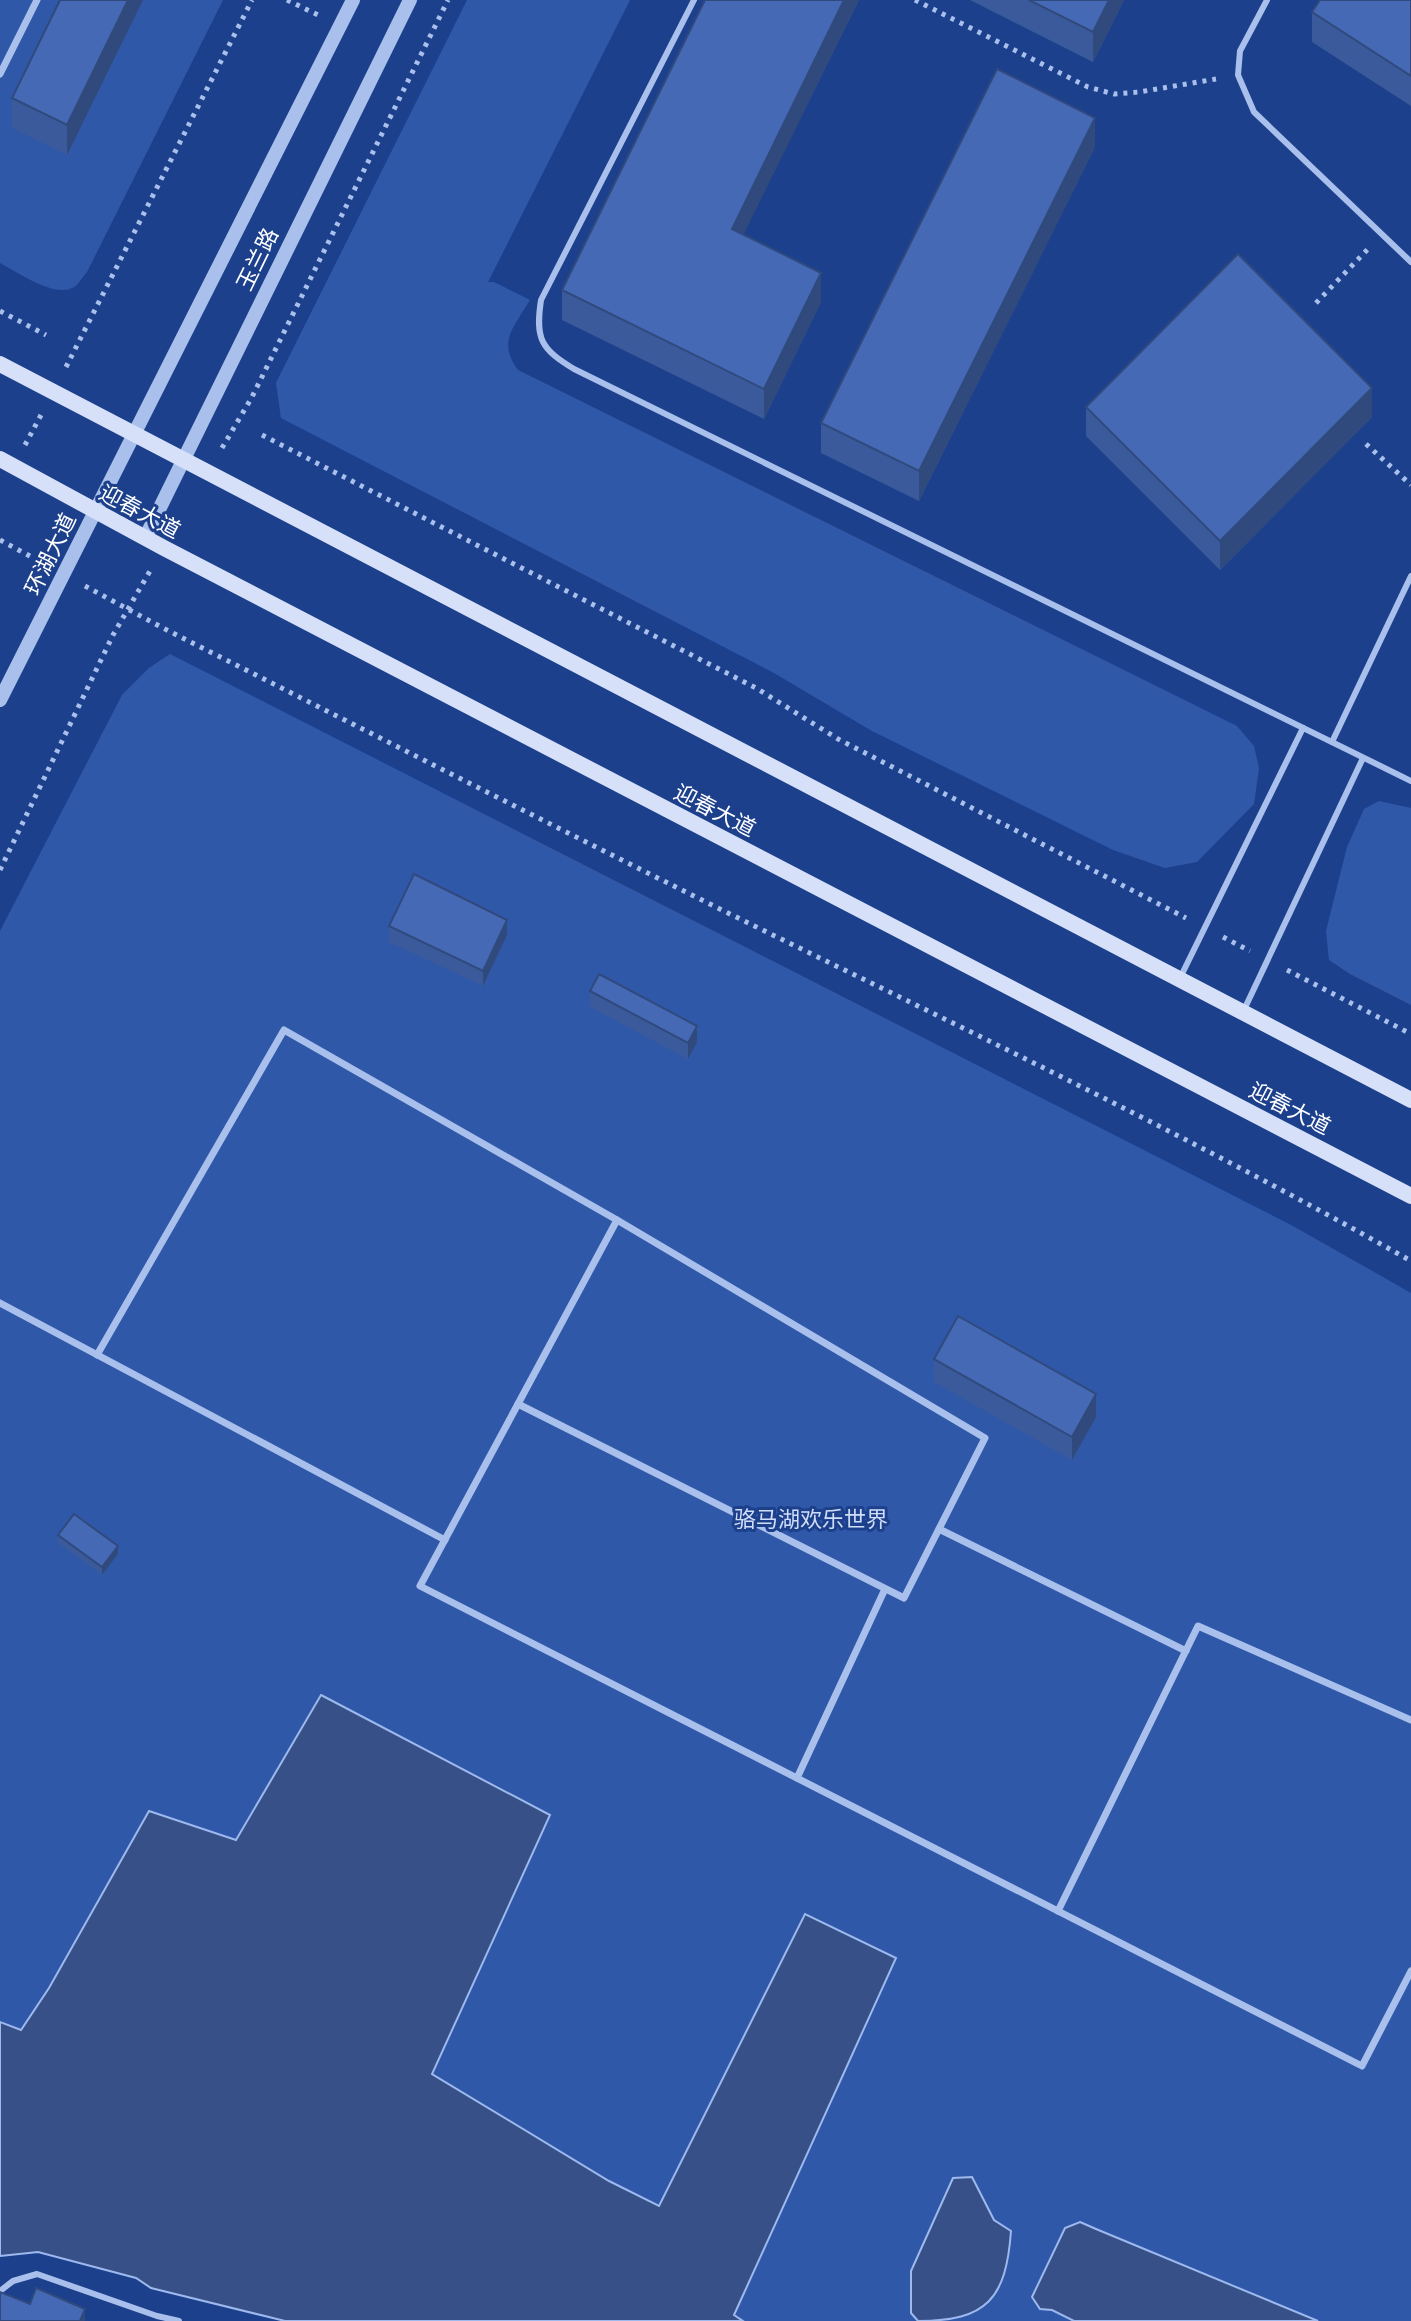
<svg xmlns="http://www.w3.org/2000/svg" width="1411" height="2321" font-family="'PT Sans Narrow','Noto Sans SC',sans-serif">
  <rect width="100%" height="100%" fill="#1d408c"/>
  <!-- green -->
  <g fill="#3058a9">
    <path d="M0,0H223L87,272C83,276 79,284 74,287C56,299 17,272 0,263Z"/>
    <path d="M467,0H630L488,282H494L530,300C514,327 497,342 518,370L1237,726L1254,746L1259,768L1254,804L1197,862L1165,868L1113,850L872,731L774,673L281,418L276,383Z"/>
    <polygon points="170,654 1293,1226 1411,1293 1411,2321 743,2321 734,2316 804,1914 660,2206 609,2181 431,2074 550,1815 236,1841 49,1988 21,2030 0,2022 0,931 122,695 149,668"/>
    <polygon points="1379,801 1411,808 1411,1005 1350,974 1329,960 1326,931 1347,847 1364,809"/>
  </g>
  <!-- water -->
  <g fill="#375088" stroke="#9db9ee" stroke-width="2">
    <polygon points="321,1695 550,1815 432,2074 609,2181 659,2206 805,1914 896,1958 734,2315 743,2321 285,2321 151,2288 136,2278 38,2252 0,2256 0,2022 21,2030 49,1988 149,1811 236,1840"/>
    <path d="M972,2177L994,2220L1011,2231C1006,2299 987,2321 918,2321L911,2313V2271L953,2178Z"/>
    <polygon points="1080,2222 1096,2229 1318,2321 1074,2321 1052,2310 1040,2309 1032,2297 1065,2228"/>
  </g>
  <g fill="none" stroke-linecap="round" stroke-linejoin="round">
    <!-- path -->
    <g stroke="#a9c0ec" stroke-width="5" stroke-dasharray="4 6" stroke-linecap="butt">
      <polyline points="287,0 318,15"/>
      <polyline points="915,0 1088,87 1114,94 1139,92 1216,79"/>
      <polyline points="1316,303 1368,249"/>
      <polyline points="0,311 46,335"/>
      <polyline points="66,367 252,0"/>
      <polyline points="262,435 756,688 838,739 1186,918"/>
      <polyline points="1366,444 1411,485"/>
      <polyline points="25,445 41,415"/>
      <polyline points="222,448 252,397 448,0"/>
      <polyline points="0,540 41,562"/>
      <path d="M85,586L163,628C351,723 539,819 728,913C958,1026 1188,1135 1411,1261"/>
      <polyline points="0,870 113,635 150,571"/>
      <polyline points="1223,937 1250,951"/>
      <polyline points="1287,970 1411,1034"/>
    </g>
    <!-- service -->
    <g stroke="#a9c0ec" stroke-width="6">
      <path d="M694,0L541,300C535,339 541,349 574,369L1411,781"/>
      <polyline points="1267,0 1240,51 1238,75 1254,112 1411,262"/>
      <polyline points="1332,742 1411,576"/>
      <polyline points="1181,976 1303,728"/>
      <polyline points="1243,1012 1363,758"/>
      <polyline points="0,2291 13,2281 37,2274 157,2316 179,2321"/>
    </g>
    <!-- pedestrian -->
    <g stroke="#a9c0ec" stroke-width="7">
      <polyline points="0,74 37,0"/>
      <polyline points="617,1220 420,1586 1362,2066 1411,1971"/>
      <polyline points="0,1303 445,1540"/>
      <polyline points="97,1355 284,1030 617,1220 985,1438 904,1598 518,1404"/>
      <polyline points="939,1529 1186,1651"/>
      <polyline points="797,1778 885,1589"/>
      <polyline points="1058,1911 1198,1626 1411,1720"/>
    </g>
    <!-- tertiary -->
    <g stroke="#a9c0ec" stroke-width="14">
      <polyline points="145,538 410,0"/>
      <polyline points="0,700 353,0"/>
    </g>
    <!-- secondary -->
    <g stroke="#d6e1f9" stroke-width="16">
      <polyline points="0,364 1411,1100"/>
      <polyline points="0,459 164,548 1411,1196"/>
    </g>
  </g>
  <!-- wall -->
  <g fill="#3b5a9b">
    <polygon points="60,0 143,0 67,155 12,128 12,98"/>
    <polygon points="859,0 743,234 821,302 764,419 562,320 562,290"/>
    <polygon points="970,0 1124,0 1093,62"/>
    <polygon points="1411,0 1411,106 1312,42 1312,12"/>
    <polygon points="1095,147 919,501 821,453 821,423"/>
    <polygon points="1086,407 1372,417 1220,570 1086,436"/>
    <polygon points="389,926 507,935 483,986 389,942"/>
    <polygon points="590,991 697,1042 688,1059 590,1007"/>
    <polygon points="934,1359 1096,1417 1072,1460 934,1382"/>
    <polygon points="58,1535 118,1554 102,1575 58,1543"/>
  </g>
  <!-- shaded-wall -->
  <g fill="#304a7e">
    <polygon points="128,0 143,0 67,155 67,125"/>
    <polygon points="844,0 859,0 732,258 732,229"/>
    <polygon points="1109,0 1124,0 1093,62 1093,32"/>
    <polygon points="1095,118 1095,147 919,501 919,471"/>
    <polygon points="821,273 821,302 764,419 764,389"/>
    <polygon points="1372,388 1372,417 1220,570 1220,541"/>
    <polygon points="507,920 507,935 483,986 483,971"/>
    <polygon points="697,1026 697,1042 688,1059 688,1043"/>
    <polygon points="1096,1394 1096,1417 1072,1460 1072,1437"/>
    <polygon points="118,1546 118,1554 102,1575 102,1567"/>
    <polygon points="85,2309 85,2321 80,2321"/>
  </g>
  <!-- building -->
  <g fill="#4569b4" stroke="#304a7e" stroke-width="2">
    <polygon points="60,0 128,0 67,125 12,98"/>
    <polygon points="705,0 844,0 732,229 821,273 764,389 562,290"/>
    <polygon points="1029,0 1109,0 1093,32"/>
    <polygon points="1320,0 1411,0 1411,76 1312,12"/>
    <polygon points="997,69 1095,118 919,471 821,423"/>
    <polygon points="1238,254 1372,388 1220,541 1086,407"/>
    <polygon points="414,874 507,920 483,971 389,926"/>
    <polygon points="599,974 697,1026 688,1043 590,991"/>
    <polygon points="958,1316 1096,1394 1072,1437 934,1359"/>
    <polygon points="74,1514 118,1546 102,1567 58,1535"/>
    <polygon points="36,2288 85,2309 80,2321 0,2321 0,2292 30,2304"/>
  </g>
  <g text-anchor="middle" stroke-width="6" stroke-linejoin="round" paint-order="stroke">
    <!-- street labels -->
    <g font-size="22" fill="#fff" stroke="#1d408c">
      <text transform="translate(257 259) rotate(-64)" y="8">玉兰路</text>
      <text transform="translate(140 511) rotate(28)" y="8">迎春大道</text>
      <text transform="translate(50 554) rotate(-64)" y="8">环湖大道</text>
      <text transform="translate(715 810) rotate(27)" y="8">迎春大道</text>
      <text transform="translate(1290 1108) rotate(27)" y="8">迎春大道</text>
    </g>
    <!-- park labels -->
    <g font-size="22" fill="#cfddf9" stroke="#1d408c">
      <text x="811" y="1527">骆马湖欢乐世界</text>
    </g>
  </g>
</svg>
